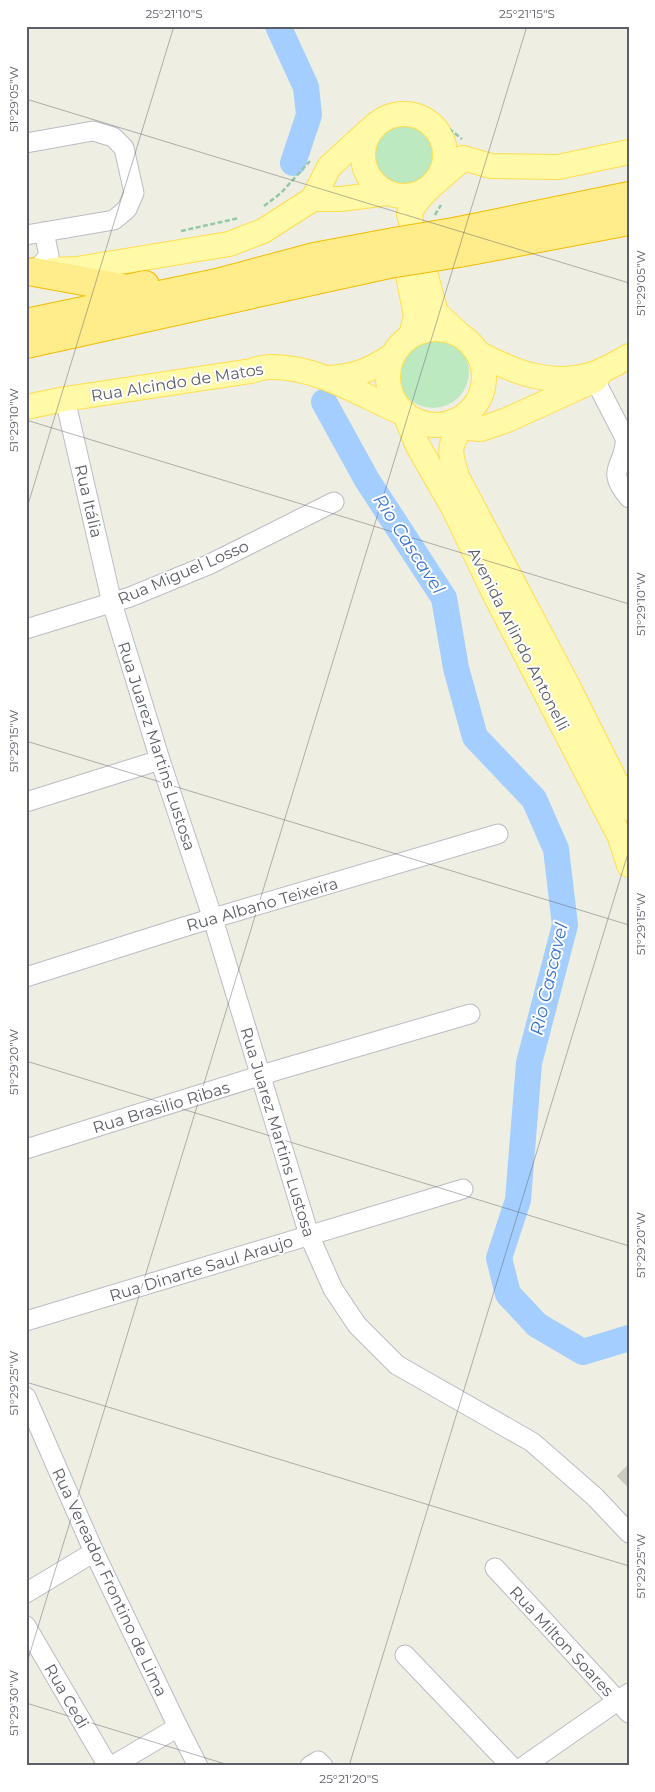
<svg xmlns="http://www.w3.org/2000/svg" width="655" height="1792" font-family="Montserrat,sans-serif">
  <rect width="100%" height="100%" fill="#efeee3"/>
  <!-- green -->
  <g fill="#bde9c1">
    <circle cx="404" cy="155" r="34"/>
    <circle cx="433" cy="372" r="36"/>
  </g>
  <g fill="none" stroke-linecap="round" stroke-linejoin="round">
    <!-- river -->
    <g stroke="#a3ceff" stroke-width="26">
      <polyline points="278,26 306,87 309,115 293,163"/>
      <polyline points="324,402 367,480 444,598 456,668 475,737 534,799 556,849 565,925 529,1063 518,1200 499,1258 508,1294 537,1325 583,1352 629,1338"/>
    </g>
  </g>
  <!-- building -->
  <polygon fill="#cccbc2" stroke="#d5d0c0" points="629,1464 629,1488 617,1476"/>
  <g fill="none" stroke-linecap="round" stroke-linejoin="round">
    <!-- minor casing -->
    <g stroke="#bbbcc3" stroke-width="21">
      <g id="minor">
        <polyline points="26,143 93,131 113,137 124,148 134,193 127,209 114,220 26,235"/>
        <polyline points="34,272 49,256 44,232"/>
        <path d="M595,380L625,438C627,455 615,465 617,477C618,484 624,492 629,498"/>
        <polyline points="65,399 112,603 160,760 213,919 309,1235 333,1289 357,1325 397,1365 532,1442 595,1497 629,1533"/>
        <polyline points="26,629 130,597 208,565 334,502"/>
        <polyline points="26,802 160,760"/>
        <polyline points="26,977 190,925 498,834"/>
        <polyline points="26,1149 278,1070 470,1014"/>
        <polyline points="26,1321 463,1189"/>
        <polyline points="26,1397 94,1552 178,1727 198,1766"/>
        <polyline points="495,1568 629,1713"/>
        <polyline points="26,1593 94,1552"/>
        <polyline points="26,1626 108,1766"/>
        <polyline points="405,1655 511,1766"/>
        <polyline points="112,1766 178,1727"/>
        <polyline points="310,1766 318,1761 323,1766"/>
        <polyline points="524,1766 629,1693"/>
      </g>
    </g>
    <!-- major casing -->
    <g stroke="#ffde4c" stroke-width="26">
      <g id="major">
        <circle cx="404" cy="155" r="41"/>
        <polyline points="463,158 491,166 558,167 629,152"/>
        <polyline points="313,199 341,199 387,193"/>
        <polyline points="402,244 416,316 411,336"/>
        <polyline points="53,270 77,269 229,244 263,231 313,199 329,167 375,125"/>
        <circle cx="436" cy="377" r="48"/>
        <path d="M458,333L436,313L409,214C421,190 445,176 463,158"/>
        <path d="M478,353C517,374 558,389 601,371C610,367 620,361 629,356"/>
        <path d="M328,378C355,376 370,371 393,355"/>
        <path d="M26,407L65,399L251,371C257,369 264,367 270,367C318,366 362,396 405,414L418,446L454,509L493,591L620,837L629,865"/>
        <path d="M452,422L455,438C447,450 454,464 457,477L568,686L629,808"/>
        <polyline points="452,422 468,428 481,429 507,420 595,380 602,370"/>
      </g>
    </g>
    <!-- highway casing -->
    <g stroke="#f2bd00" stroke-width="30">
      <g id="highway">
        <polyline points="459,231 629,196"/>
        <polyline points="459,253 629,221"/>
        <polyline points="34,272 127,289 145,285"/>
        <polyline points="26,323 217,283 314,257 394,242"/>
        <polyline points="26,344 389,264"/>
      </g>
    </g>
    <!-- path -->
    <g stroke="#93c9a7" stroke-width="2.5" stroke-dasharray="5 2.5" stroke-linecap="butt">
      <path d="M386,109C418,107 438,119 462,139"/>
      <polyline points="264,206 281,193 310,161"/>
      <polyline points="435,215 441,205"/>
      <polyline points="181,231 239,218"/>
    </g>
    <!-- minor -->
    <use href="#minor" stroke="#fff" stroke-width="19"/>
    <!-- major -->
    <use href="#major" stroke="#fff9a8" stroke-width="24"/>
    <!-- highway -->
    <use href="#highway" stroke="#ffec8a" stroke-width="28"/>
    <!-- highway-bridge casing -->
    <g stroke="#f2bd00" stroke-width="30" stroke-linecap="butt">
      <g id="highway-bridge">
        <polyline points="394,242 459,231"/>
        <polyline points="389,264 459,253"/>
      </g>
    </g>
    <!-- highway-bridge -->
    <use href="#highway-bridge" stroke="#ffec8a" stroke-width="28"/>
  </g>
  <!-- ticks -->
  <path fill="none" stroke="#5b5e65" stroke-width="1" stroke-opacity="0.45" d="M26,99L629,283M26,420L629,604M26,511L174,26M26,741L629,925M26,1061L629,1246M26,1382L629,1566M26,1666L527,26M26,1703L232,1766M349,1766L629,850"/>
  <g text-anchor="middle" stroke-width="4" stroke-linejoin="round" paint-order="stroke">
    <!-- street labels -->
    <g font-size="16" fill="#5b5e65" stroke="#fff">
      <text transform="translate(177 382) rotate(-9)" y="6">Rua Alcindo de Matos</text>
      <text transform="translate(89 501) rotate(77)" y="6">Rua Itália</text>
      <text transform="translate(183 572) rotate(-23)" y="6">Rua Miguel Losso</text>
      <text transform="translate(519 639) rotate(63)" y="6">Avenida Arlindo Antonelli</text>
      <text transform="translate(157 746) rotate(72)" y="6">Rua Juarez Martins Lustosa</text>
      <text transform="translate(262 904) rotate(-16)" y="6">Rua Albano Teixeira</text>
      <text transform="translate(161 1107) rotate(-17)" y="6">Rua Brasilio Ribas</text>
      <text transform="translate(278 1132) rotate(73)" y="6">Rua Juarez Martins Lustosa</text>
      <text transform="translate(201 1268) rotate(-17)" y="6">Rua Dinarte Saul Araujo</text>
      <text transform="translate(110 1582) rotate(65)" y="6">Rua Vereador Frontino de Lima</text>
      <text transform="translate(562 1641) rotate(47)" y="6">Rua Milton Soares</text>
      <text transform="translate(67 1696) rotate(60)" y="6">Rua Cedi</text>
    </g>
    <!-- water labels -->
    <g font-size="18" font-style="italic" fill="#3974cf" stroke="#fff">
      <text transform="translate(409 544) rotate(57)" y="6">Rio Cascavel</text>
      <text transform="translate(549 979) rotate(-77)" y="6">Rio Cascavel</text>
    </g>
  </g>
  <!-- border -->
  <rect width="655" height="1792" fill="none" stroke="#ffffff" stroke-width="55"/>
  <rect x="28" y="28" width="600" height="1736" fill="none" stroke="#5b5e65" stroke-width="2"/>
  <g font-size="12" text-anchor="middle" fill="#5b5e65">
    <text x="174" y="18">25°21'10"S</text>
    <text x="527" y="18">25°21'15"S</text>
    <text transform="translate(14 99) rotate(-90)" y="4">51°29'05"W</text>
    <text transform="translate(641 283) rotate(-90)" y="4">51°29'05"W</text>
    <text transform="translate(14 420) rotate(-90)" y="4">51°29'10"W</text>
    <text transform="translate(641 604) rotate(-90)" y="4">51°29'10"W</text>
    <text transform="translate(14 741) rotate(-90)" y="4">51°29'15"W</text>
    <text transform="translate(641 924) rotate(-90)" y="4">51°29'15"W</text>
    <text transform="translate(14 1062) rotate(-90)" y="4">51°29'20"W</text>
    <text transform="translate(641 1245) rotate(-90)" y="4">51°29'20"W</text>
    <text transform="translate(14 1383) rotate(-90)" y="4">51°29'25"W</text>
    <text transform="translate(641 1566) rotate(-90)" y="4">51°29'25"W</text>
    <text transform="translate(14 1703) rotate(-90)" y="4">51°29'30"W</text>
    <text x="349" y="1783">25°21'20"S</text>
  </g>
</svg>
